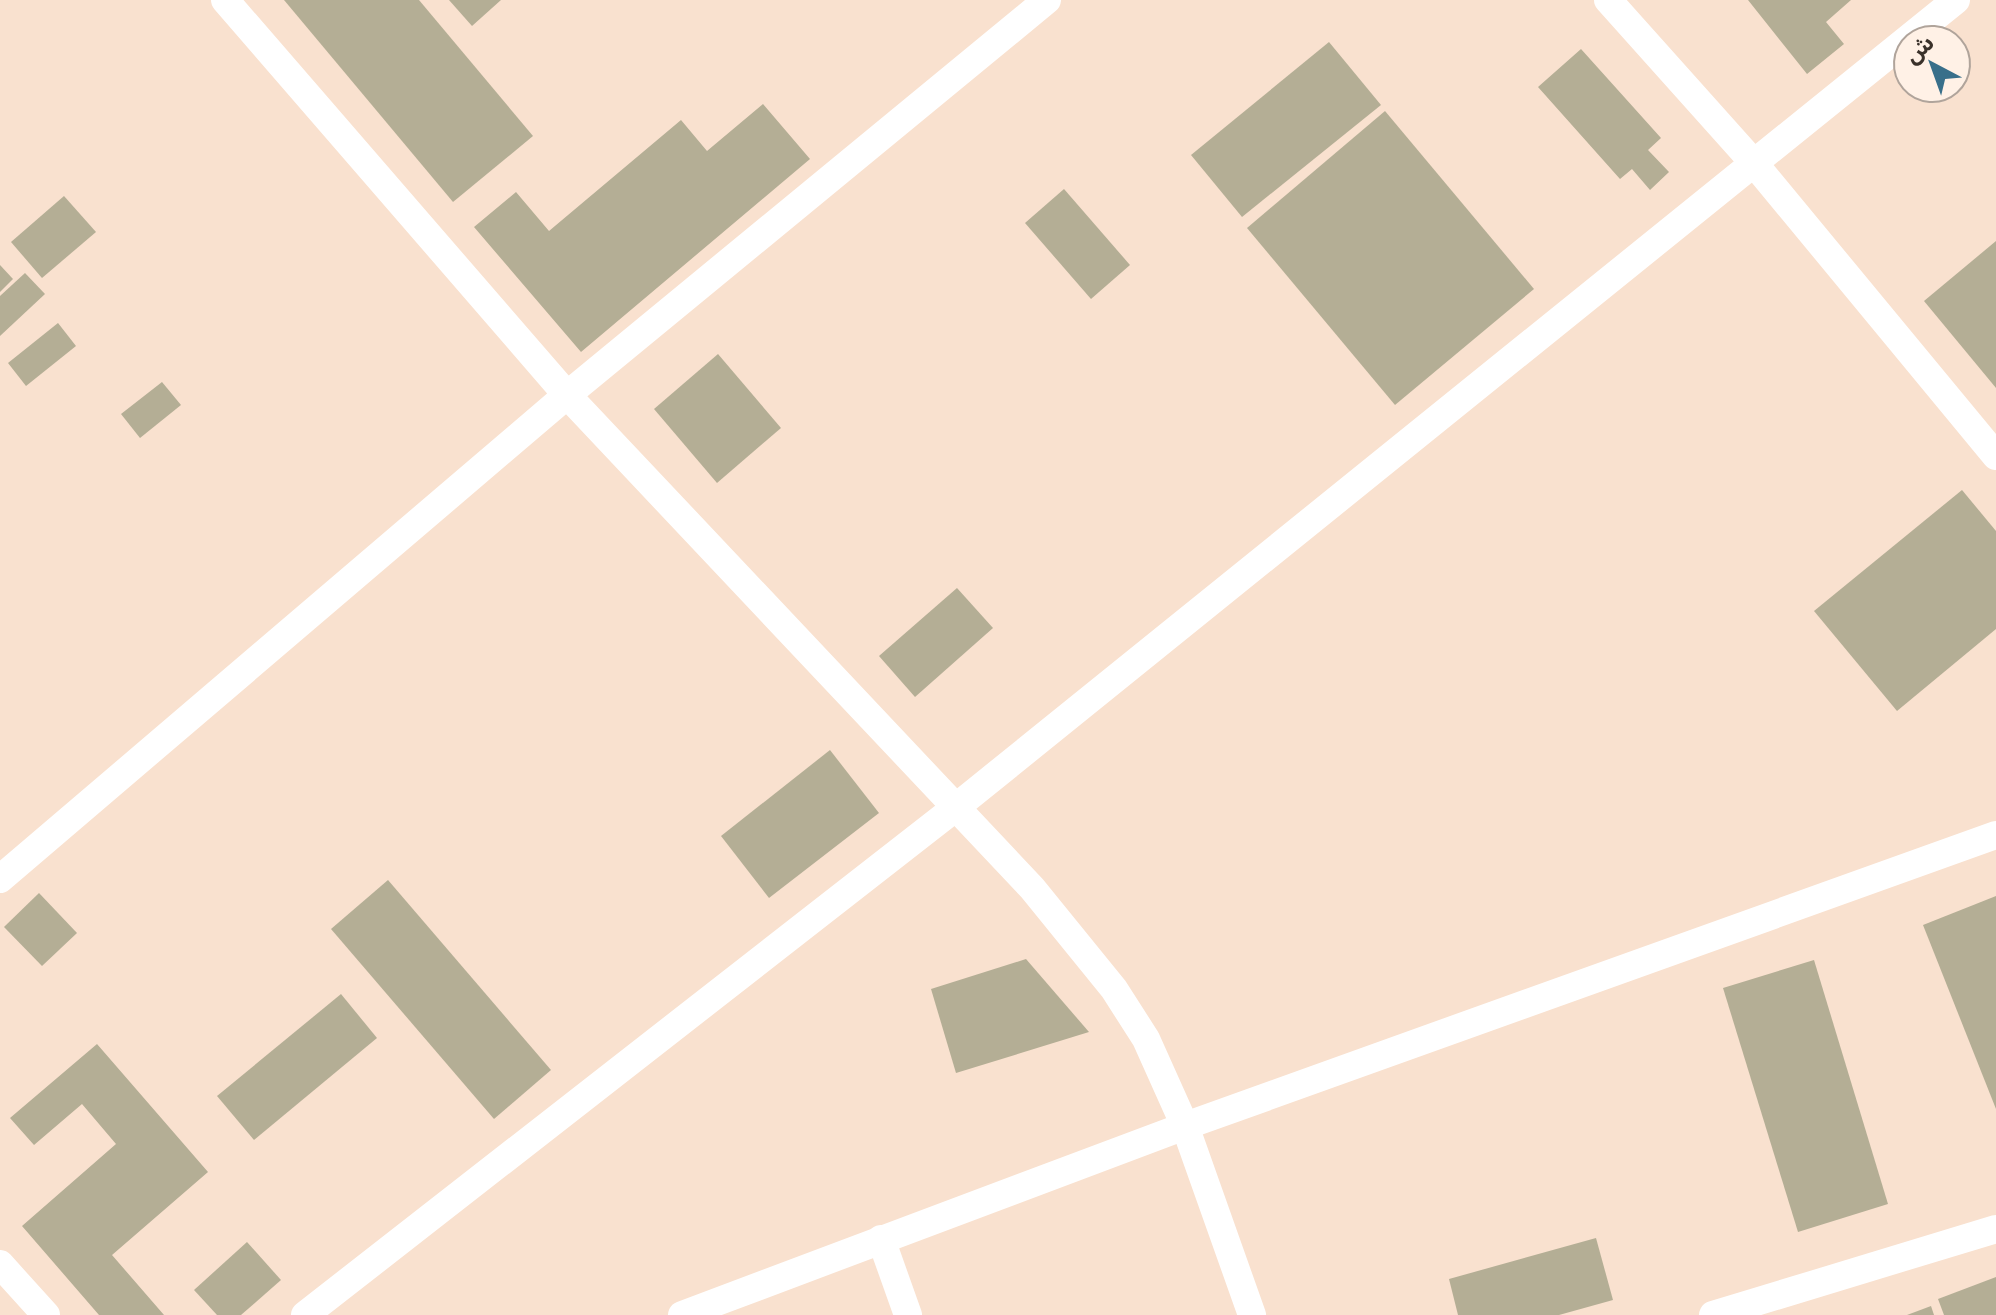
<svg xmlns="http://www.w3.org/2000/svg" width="1996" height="1315" font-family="'Noto Sans','Noto Sans Arabic',sans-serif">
  <rect width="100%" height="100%" fill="#f9e1cf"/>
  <!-- building -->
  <g fill="#b4ae95">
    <polygon points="284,0 419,0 533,136 453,202"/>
    <polygon points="449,0 501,0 472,26"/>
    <polygon points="1748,0 1851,0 1826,22 1844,44 1807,74"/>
    <polygon points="1329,42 1381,105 1242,217 1191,155"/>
    <polygon points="1581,49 1661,138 1648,150 1669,172 1650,190 1632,169 1620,179 1538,87"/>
    <polygon points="763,104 810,159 581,352 474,227 516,192 549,231 681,120 707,151"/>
    <polygon points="1385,111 1534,289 1395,405 1247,228"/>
    <polygon points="1064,189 1130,265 1091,299 1025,223"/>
    <polygon points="64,196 96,232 42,278 11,242"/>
    <polygon points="1996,241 1996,388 1924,301"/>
    <polygon points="0,265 13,279 0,292"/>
    <polygon points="25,273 45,294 0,336 0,296"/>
    <polygon points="58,323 76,346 26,386 8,363"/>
    <polygon points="718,354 781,428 717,483 654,409"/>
    <polygon points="162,382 181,405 140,438 121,414"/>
    <polygon points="1962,490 1996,531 1996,629 1897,711 1814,611"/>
    <polygon points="957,588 993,628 915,697 879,656"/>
    <polygon points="830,750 879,813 769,898 721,836"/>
    <polygon points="388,880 551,1070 494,1119 331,929"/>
    <polygon points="39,893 77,933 42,966 4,927"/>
    <polygon points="1996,896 1996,1109 1923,925"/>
    <polygon points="1026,959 1089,1032 956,1073 931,989"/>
    <polygon points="1814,960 1888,1204 1798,1232 1723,988"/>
    <polygon points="341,994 377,1038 254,1140 217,1096"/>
    <polygon points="97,1044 208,1172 112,1255 164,1315 99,1315 22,1226 116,1144 82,1104 34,1145 10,1118"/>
    <polygon points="1596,1238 1613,1300 1559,1315 1458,1315 1449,1279"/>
    <polygon points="247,1242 281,1280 241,1315 217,1315 194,1290"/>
    <polygon points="1996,1277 1996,1315 1944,1315 1938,1299"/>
    <polygon points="1931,1306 1934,1315 1907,1315"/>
  </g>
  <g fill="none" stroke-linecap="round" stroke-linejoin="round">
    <!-- street -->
    <g stroke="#fff" stroke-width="28">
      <polyline points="1047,0 567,395 1032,888 1114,989 1146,1039 1185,1126 1252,1315"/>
      <polyline points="1608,0 1753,162 1996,456"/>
      <polyline points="0,879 567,395 225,0"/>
      <polyline points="881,1239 908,1315"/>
      <polyline points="0,1264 46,1315"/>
      <polyline points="305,1315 955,808 1956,0"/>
      <polyline points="682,1315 1185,1126 1996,835"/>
      <polyline points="1713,1315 1996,1229"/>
    </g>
  </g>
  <!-- north arrow -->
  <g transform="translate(1932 64) rotate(319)"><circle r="38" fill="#fff1e6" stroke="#b0a49b" stroke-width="2"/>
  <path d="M0-6L14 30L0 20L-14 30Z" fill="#386f8a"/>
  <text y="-12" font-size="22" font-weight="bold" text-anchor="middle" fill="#3a312a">ش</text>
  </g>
</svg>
